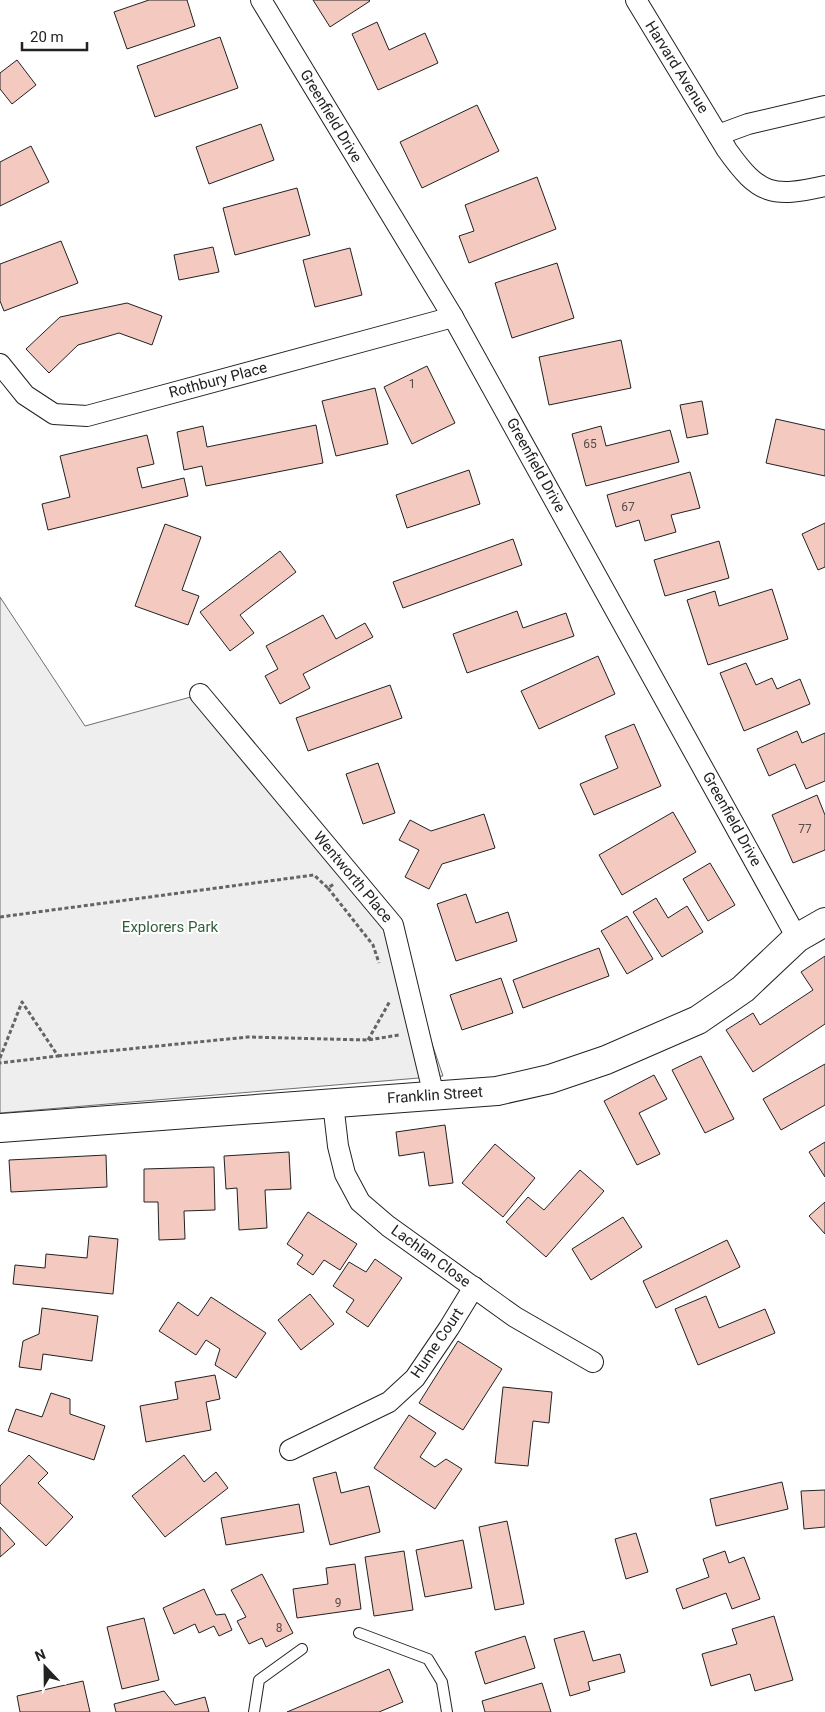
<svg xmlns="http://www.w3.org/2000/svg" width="825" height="1712" font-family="Roboto,sans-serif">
  <rect width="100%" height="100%" fill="#fff"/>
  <!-- green -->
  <polygon fill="#eee" stroke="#6f6f6f" points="0,597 85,726 198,695 392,926 443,1076 0,1113"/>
  <!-- building -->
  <g fill="#f3c9c0" stroke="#222">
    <polygon points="149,0 187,0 195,26 127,49 114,12"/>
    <polygon points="313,0 369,0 370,1 330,27"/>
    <polygon points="377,22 389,50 425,33 438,63 378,90 352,34"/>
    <polygon points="220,37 238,88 155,117 137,66"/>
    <polygon points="17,60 36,85 12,104 0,89 0,73"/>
    <polygon points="477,105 499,151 422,188 400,142"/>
    <polygon points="261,124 274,160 209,184 196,147"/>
    <polygon points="31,146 49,182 0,206 0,162"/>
    <polygon points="537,177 556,229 469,263 459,236 474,231 465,205"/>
    <polygon points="297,188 310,235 235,255 223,208"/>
    <polygon points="61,241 78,283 4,311 0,301 0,264"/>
    <polygon points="213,247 219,272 179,280 174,255"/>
    <polygon points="350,248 362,295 315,307 303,260"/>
    <polygon points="557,263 574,318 512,338 495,283"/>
    <polygon points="127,303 162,316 152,345 119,333 78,345 49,373 26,349 60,317"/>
    <polygon points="621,340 631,388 549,405 539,357"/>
    <polygon points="427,366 455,423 412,444 384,387"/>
    <polygon points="375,388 388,444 336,456 322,401"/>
    <polygon points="702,401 708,434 687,438 680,405"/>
    <polygon points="776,419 825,430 825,476 766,463"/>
    <polygon points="316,425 323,463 206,486 202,466 184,470 177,432 203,426 207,447"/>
    <polygon points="601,426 606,446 670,430 679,462 586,486 572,434"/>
    <polygon points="147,435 154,464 137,468 142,488 184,478 188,496 48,530 42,504 70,497 60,456"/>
    <polygon points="469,470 480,504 407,528 396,495"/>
    <polygon points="690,472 700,508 671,515 676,532 645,541 639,520 616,527 607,495"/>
    <polygon points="825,523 825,567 818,570 802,534"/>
    <polygon points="165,524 201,537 182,590 199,596 188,625 135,606"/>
    <polygon points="513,539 522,565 403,608 393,582"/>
    <polygon points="719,541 729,578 665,596 654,560"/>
    <polygon points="280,551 296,572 240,615 254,633 230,651 200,612"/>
    <polygon points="772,589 788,639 708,665 687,600 715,591 719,606"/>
    <polygon points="517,611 523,628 566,613 574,636 467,673 453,634"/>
    <polygon points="323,615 336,639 365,623 373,637 303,674 310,688 280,704 265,676 278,669 266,646"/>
    <polygon points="598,656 615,694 539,729 521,691"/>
    <polygon points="746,663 756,685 772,678 777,689 800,679 810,704 744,731 720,673"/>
    <polygon points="390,685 402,718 308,751 296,718"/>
    <polygon points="634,724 661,786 594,815 580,784 618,768 605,736"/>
    <polygon points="797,731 802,743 825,733 825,781 806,789 795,764 769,776 757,749"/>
    <polygon points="378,763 395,813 363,824 346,774"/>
    <polygon points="817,795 825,815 825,850 793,863 772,815"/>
    <polygon points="673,812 696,852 622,895 599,855"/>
    <polygon points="484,814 495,848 442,864 429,889 405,877 419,850 399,840 410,820 431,831"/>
    <polygon points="710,863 735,905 708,921 683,879"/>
    <polygon points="466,894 476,923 508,912 517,941 456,961 437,904"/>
    <polygon points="656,898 668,918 687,906 703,932 662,957 633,912"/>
    <polygon points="627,916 653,959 627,974 601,931"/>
    <polygon points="599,948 609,976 523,1008 513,980"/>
    <polygon points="825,956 825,1024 753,1072 726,1030 753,1013 760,1025 813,990 801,972"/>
    <polygon points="501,978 513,1013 462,1030 450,995"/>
    <polygon points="701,1056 734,1119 705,1133 672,1070"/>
    <polygon points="825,1064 825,1105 781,1130 763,1099"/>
    <polygon points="654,1075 667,1099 639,1113 660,1154 637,1165 604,1101"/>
    <polygon points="445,1125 453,1183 429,1186 424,1152 399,1156 396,1132"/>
    <polygon points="825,1142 825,1177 809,1152"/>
    <polygon points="495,1144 535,1178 503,1217 462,1183"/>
    <polygon points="289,1152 291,1189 265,1190 267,1228 239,1230 237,1188 226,1189 224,1156"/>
    <polygon points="106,1155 107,1187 11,1192 9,1160"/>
    <polygon points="214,1167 215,1210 184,1211 185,1239 159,1240 158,1202 144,1202 144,1169"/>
    <polygon points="580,1170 604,1191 546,1257 506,1222 528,1197 544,1210"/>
    <polygon points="825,1202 825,1234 809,1216"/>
    <polygon points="308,1212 357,1244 340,1270 324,1260 313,1275 297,1264 303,1255 287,1244"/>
    <polygon points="623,1217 642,1247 591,1280 572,1249"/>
    <polygon points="89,1236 118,1239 113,1294 13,1284 15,1265 45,1268 46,1254 87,1258"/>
    <polygon points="727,1240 740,1267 656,1308 643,1281"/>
    <polygon points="375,1259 402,1278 368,1327 346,1312 354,1300 333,1286 349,1262 366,1272"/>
    <polygon points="310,1294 334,1324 301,1350 278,1320"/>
    <polygon points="706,1296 719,1328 765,1309 775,1333 698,1365 675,1309"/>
    <polygon points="211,1297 266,1333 236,1378 215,1365 220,1349 206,1340 196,1355 159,1331 178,1302 198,1316"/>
    <polygon points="42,1308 98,1316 92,1361 43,1354 41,1370 19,1367 23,1341 39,1334"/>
    <polygon points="458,1341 502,1369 463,1430 419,1403"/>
    <polygon points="215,1375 220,1399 206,1402 211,1430 146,1442 140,1406 178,1399 175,1382"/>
    <polygon points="503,1387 552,1392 549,1423 533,1421 528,1466 495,1463"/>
    <polygon points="51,1393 70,1399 70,1414 105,1426 94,1460 8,1431 16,1409 42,1417"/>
    <polygon points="409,1415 436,1433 420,1457 435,1467 446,1459 462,1469 435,1509 374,1468"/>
    <polygon points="29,1455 48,1473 38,1483 73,1517 46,1546 0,1503 0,1486"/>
    <polygon points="184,1455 204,1482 216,1472 228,1488 165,1537 132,1496"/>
    <polygon points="336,1472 341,1493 369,1486 380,1532 330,1545 313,1478"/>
    <polygon points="782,1482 788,1509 716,1526 710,1499"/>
    <polygon points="825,1490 825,1527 804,1529 801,1491"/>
    <polygon points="299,1504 304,1532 226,1545 221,1518"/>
    <polygon points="507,1521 524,1604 495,1610 479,1527"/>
    <polygon points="0,1527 15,1544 0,1557"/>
    <polygon points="636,1533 648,1572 626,1579 615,1539"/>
    <polygon points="463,1540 472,1588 425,1597 416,1550"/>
    <polygon points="404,1551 413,1610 374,1616 365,1557"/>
    <polygon points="725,1551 729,1563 744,1557 760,1599 732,1609 726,1593 683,1609 676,1589 709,1577 703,1559"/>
    <polygon points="355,1564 361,1609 297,1618 293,1589 328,1584 326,1568"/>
    <polygon points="262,1574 293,1633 266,1647 262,1638 249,1644 237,1621 246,1617 231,1590"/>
    <polygon points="204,1589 216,1615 225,1614 232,1630 219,1636 214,1626 199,1633 195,1624 174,1634 163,1608"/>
    <polygon points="774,1616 793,1680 755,1691 750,1674 711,1686 702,1654 737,1644 732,1629"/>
    <polygon points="144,1618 159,1680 122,1689 107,1627"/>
    <polygon points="584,1631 593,1661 620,1654 625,1672 588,1682 590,1690 570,1696 554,1639"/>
    <polygon points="525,1636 535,1668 485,1684 475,1652"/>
    <polygon points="389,1669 403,1702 379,1712 287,1712"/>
    <polygon points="83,1681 90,1712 20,1712 17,1696"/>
    <polygon points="542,1683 551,1712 485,1712 482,1701"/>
    <polygon points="164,1691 175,1705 205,1697 209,1712 116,1712 114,1704"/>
  </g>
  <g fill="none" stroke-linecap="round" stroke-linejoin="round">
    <!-- lane casing -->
    <g stroke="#222" stroke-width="12">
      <g id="lane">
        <polyline points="359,1633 428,1659 442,1682 447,1712"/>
        <polyline points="254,1712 259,1680 302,1649"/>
      </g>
    </g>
    <!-- street casing -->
    <g stroke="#222" stroke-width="22">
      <g id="street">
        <polyline points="261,0 453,317 797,938"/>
        <path d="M636,0L727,150C759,195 772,198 825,186"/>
        <polyline points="718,135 748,124 825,106"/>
        <polyline points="0,364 25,395 54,414 87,416 453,317"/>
        <polyline points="200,694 393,925 434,1096"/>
        <polyline points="333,1103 338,1146 345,1174 360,1202 388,1226 515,1317 593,1362"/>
        <polyline points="290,1450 389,1402 415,1378 449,1328 474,1287"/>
      </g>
    </g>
    <!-- secondary casing -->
    <g stroke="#222" stroke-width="30">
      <polyline id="secondary" points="0,1128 497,1091 550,1079 606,1060 698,1020 743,989 797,938 825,922"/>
    </g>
    <!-- path -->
    <g stroke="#646464" stroke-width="3" stroke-dasharray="4 2.5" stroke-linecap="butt">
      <polyline points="328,888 373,945 379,963"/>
      <polyline points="0,917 314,875 328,888 334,884"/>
      <polyline points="368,1040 390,1001"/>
      <polyline points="58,1056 248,1037 368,1040 399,1035"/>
      <polyline points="0,1058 22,1002 58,1056 0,1063"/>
    </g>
    <!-- lane -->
    <use href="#lane" stroke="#fff" stroke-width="10"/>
    <!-- street -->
    <use href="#street" stroke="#fff" stroke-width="20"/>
    <!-- secondary -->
    <use href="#secondary" stroke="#fff" stroke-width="28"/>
  </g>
  <g text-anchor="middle" stroke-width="4" stroke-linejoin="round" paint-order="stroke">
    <!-- number labels -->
    <g font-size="12" fill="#564c4a">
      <text x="412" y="388">1</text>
      <text x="590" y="448">65</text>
      <text x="628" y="511">67</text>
      <text x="805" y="833">77</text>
      <text x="338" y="1607">9</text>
      <text x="279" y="1632">8</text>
    </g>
    <!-- street labels -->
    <g font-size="15" fill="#222" stroke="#fff">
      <text transform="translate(677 67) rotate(58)" y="5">Harvard Avenue</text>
      <text transform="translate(331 116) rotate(59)" y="5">Greenfield Drive</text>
      <text transform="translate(218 380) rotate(-15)" y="5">Rothbury Place</text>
      <text transform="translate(536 465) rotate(61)" y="5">Greenfield Drive</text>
      <text transform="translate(732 819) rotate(61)" y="5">Greenfield Drive</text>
      <text transform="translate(353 877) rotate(50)" y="5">Wentworth Place</text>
      <text transform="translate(435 1095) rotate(-4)" y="5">Franklin Street</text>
      <text transform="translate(431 1256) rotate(36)" y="5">Lachlan Close</text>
      <text transform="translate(437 1343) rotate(-56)" y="5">Hume Court</text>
    </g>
    <!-- park labels -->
    <g font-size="15" fill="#2f5e38" stroke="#fff">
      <text x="170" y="932">Explorers Park</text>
    </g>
  </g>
  <!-- north arrow -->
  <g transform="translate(45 1667) rotate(338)" stroke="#ffffff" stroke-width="4" paint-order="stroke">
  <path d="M0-4L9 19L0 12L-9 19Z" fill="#222222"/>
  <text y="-8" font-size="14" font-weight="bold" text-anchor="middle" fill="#222222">N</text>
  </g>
  <!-- scale -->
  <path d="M22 42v8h65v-8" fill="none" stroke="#222222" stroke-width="2.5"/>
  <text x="30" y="42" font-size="15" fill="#222222" stroke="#ffffff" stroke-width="4" paint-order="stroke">20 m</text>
</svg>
